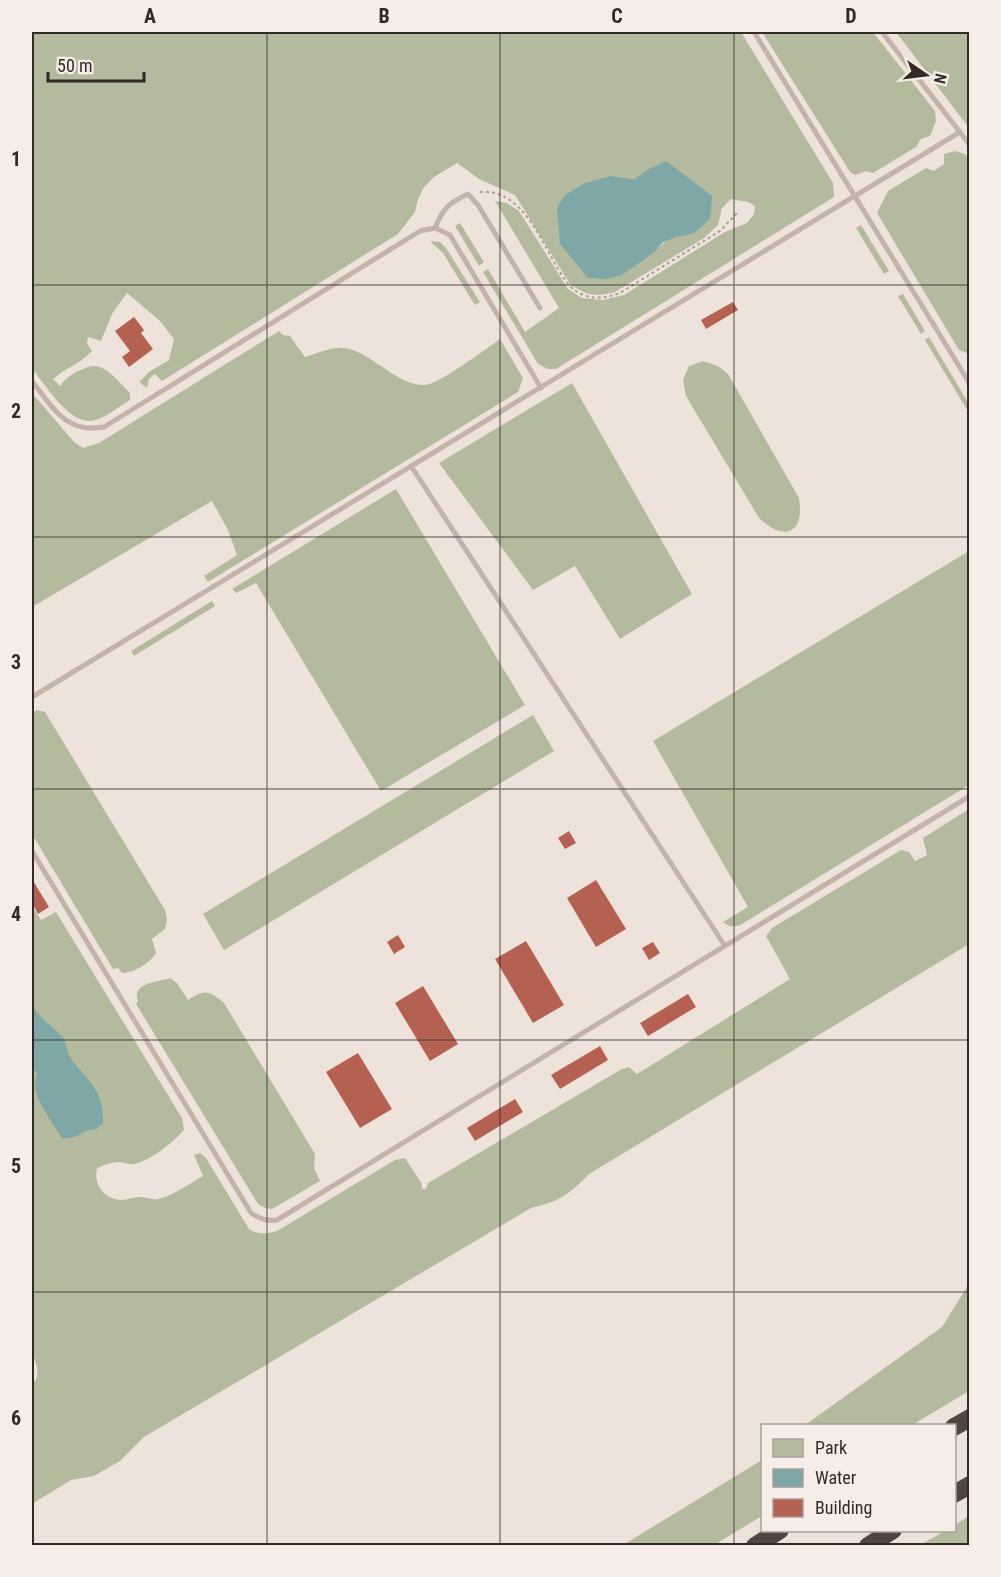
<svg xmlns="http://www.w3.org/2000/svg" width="1001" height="1577" font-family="'Roboto Condensed',sans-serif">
  <rect width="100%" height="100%" fill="#eee3db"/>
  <!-- green -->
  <g fill="#b3ba9d" fill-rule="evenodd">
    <path d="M32,32H741L833,183L834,197L556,369H548L538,364L483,272L488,269L525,332L559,308L495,201L507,203L519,211L568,289L582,298L603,300L624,295L725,232L747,223L754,214L755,206L748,202L731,199L722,208L718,225L704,238L615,292C595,297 588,296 570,284L515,195L479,179L457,163L434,177L424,187L418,199L415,212L398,234L162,381L155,374L149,379L147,388L139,382L149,372L169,360L174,339L160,321L127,293L112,314L101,341L88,337L87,343L92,351C80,364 65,368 53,379L60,386C67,377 73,373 83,369C103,358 116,380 130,393V400C119,406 103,421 89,421C69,422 43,383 32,368ZM611,176L635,179L693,234C678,236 665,238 656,251Z"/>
    <polygon points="762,32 873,32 935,111 936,121 930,136 921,139 916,147 873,173 866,171 855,175 850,172"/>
    <polygon points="896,32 969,32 969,128"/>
    <polygon points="955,151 965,154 969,160 969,354 959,350 877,213 888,191 926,168 934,171 944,164 944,154"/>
    <polygon points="460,223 484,262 479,266 455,226"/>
    <polygon points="861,225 889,271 884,274 856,228"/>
    <polygon points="430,241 440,242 446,248 480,302 475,305 443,253"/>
    <polygon points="903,294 925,331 921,334 898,296"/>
    <path d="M279,331L283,335L290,336L305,357C315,354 326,349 337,348C367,345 395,387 425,385C439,384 486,349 500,339L523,378L518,392L208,582L204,576L237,555L228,530L212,501L32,607V393L74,442L83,448L99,443Z"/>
    <polygon points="929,337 969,404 969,413 925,340"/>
    <path d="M703,361L718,366L728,374L799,498C805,534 784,542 759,518L686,396L683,380L689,366Z"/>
    <polygon points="572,383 692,594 620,639 575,566 533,590 439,463"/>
    <polygon points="396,489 525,705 381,791 256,583 236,593 232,589"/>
    <path d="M969,551V785L742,924C734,928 730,927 723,922L748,907L653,741Z"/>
    <polygon points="212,601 215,606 134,656 131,651"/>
    <path d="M37,710L45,712L165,910L167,919L165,929L152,939L156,953C150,963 134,973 122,973L118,968L113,969L32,834V713Z"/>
    <polygon points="533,715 554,751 224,950 203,914"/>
    <path d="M969,809V944L589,1174C570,1194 558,1202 531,1208L144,1437L120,1461L94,1476L71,1480L32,1504V1383L36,1380C39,1369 37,1364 32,1355V906L41,920L56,912L182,1118L184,1130C174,1142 150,1161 134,1164C130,1165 125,1163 120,1162C112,1162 105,1165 97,1168C93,1184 104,1199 121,1200C127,1200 133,1197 139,1197C145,1197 152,1200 158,1199C173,1196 190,1183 203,1176L194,1155L200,1153L206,1158L249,1229C259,1235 265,1234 277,1231L395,1160L405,1158L422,1184V1189H426L428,1183L622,1069L629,1067L637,1074L790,979L766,936L772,928L901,850L909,852L915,861L927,855L923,838Z"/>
    <path d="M170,978L177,983L188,1000C205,989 209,990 224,1003L315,1154L314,1168L320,1181L272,1209L265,1208L258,1204L136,1004L138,1001C131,983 158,982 170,978Z"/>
    <polygon points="969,1235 969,1391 912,1425 805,1425 942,1327 967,1287"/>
    <polygon points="762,1460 762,1516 714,1545 623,1545"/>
    <polygon points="969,1516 969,1545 920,1545 945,1531 954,1530 955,1525"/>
  </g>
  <!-- water -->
  <g fill="#7ea7a5">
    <polygon points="666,161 712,196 710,219 693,234 676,237 662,243 656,251 622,275 607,279 588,278 560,244 557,208 565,195 585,183 611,176 635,179 649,169"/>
    <path d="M32,1004C38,1018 53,1026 63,1038C67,1044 67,1053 71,1059C89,1082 104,1091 103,1123L96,1129C82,1129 79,1140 62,1138C52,1121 28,1093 37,1074L32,1066Z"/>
  </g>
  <!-- building -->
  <g fill="#b56151">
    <polygon points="733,302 738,310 706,329 701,320"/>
    <polygon points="134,317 144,330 141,333 153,349 129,367 122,357 130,351 115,331"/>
    <polygon points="569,831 576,843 565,849 558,838"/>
    <polygon points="32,879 49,907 38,914 32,903"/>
    <polygon points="596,880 626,929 596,947 567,898"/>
    <polygon points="398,935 405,947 394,954 387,942"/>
    <polygon points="526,941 564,1005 533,1023 495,959"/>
    <polygon points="653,942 660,953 649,960 642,948"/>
    <polygon points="423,986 458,1044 430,1061 395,1003"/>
    <polygon points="688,994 696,1007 648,1036 640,1023"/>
    <polygon points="600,1046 608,1060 560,1089 551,1075"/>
    <polygon points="358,1053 392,1109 360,1128 326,1072"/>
    <polygon points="515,1099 523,1112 475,1141 467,1128"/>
  </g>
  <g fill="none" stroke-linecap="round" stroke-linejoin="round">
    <!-- path -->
    <path stroke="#af9d93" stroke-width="2" stroke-dasharray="3 3" stroke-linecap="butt" d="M480,192C521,188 541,240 558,269C565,280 571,291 584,295C596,300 608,297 620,293L720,231L738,212"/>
    <!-- lane -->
    <g stroke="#c4b3a8" stroke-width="5">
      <polyline points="754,32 970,384"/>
      <polyline points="882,32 970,145"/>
      <path d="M435,228C443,208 449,203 468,194L478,205L540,308"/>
      <path d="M32,381C53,408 66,434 104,427L420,231L435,228L450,235L541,388"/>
      <polyline points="411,466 725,946"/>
      <polyline points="32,697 960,132"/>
      <path d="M32,851L251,1213C260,1219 266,1221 277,1220L970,796"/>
    </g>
    <!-- highway -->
    <g stroke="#524440" stroke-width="18">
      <polyline points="954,1427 970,1418"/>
      <polyline points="954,1494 970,1485"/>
      <polyline points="755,1546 780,1530"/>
      <polyline points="868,1546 893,1530"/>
    </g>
  </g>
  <!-- grid -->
  <path fill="none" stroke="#322a27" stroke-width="1.5" stroke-opacity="0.55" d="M267,32V1546M500,32V1546M734,32V1546M32,285H970M32,537H970M32,789H970M32,1040H970M32,1292H970"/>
  <!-- border -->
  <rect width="1001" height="1577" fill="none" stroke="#f6eee6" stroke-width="66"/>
  <!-- legend -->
  <rect x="761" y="1424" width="195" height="108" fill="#f6eee6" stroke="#a8a09a" stroke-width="1.5"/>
  <rect x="773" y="1439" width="30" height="18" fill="#b3ba9d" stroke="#a8a09a" stroke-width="1.5"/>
  <text x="815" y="1454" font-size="18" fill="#322a27">Park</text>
  <rect x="773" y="1469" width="30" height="18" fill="#7ea7a5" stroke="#a8a09a" stroke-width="1.5"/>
  <text x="815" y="1484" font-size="18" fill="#322a27">Water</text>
  <rect x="773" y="1499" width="30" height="18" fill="#b56151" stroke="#a8a09a" stroke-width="1.5"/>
  <text x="815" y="1514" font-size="18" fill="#322a27">Building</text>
  <!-- north arrow -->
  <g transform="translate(926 75) rotate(104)" stroke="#f6eee6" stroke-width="4.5" paint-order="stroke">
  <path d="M0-4.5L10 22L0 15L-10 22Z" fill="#322a27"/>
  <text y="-9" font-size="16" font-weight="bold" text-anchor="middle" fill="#322a27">N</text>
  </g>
  <!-- scale -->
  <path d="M48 72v9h96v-9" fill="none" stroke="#322a27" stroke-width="3"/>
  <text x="57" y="72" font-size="18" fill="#322a27" stroke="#f6eee6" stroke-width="4.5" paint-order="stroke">50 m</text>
  <rect x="33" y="33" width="935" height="1511" fill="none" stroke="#322a27" stroke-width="2"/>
  <g font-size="20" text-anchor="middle" font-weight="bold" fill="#322a27">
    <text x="150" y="23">A</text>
    <text x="384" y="23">B</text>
    <text x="617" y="23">C</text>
    <text x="851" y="23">D</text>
    <text x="16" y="166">1</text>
    <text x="16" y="418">2</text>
    <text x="16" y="669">3</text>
    <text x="16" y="921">4</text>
    <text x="16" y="1173">5</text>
    <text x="16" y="1425">6</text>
  </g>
</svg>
